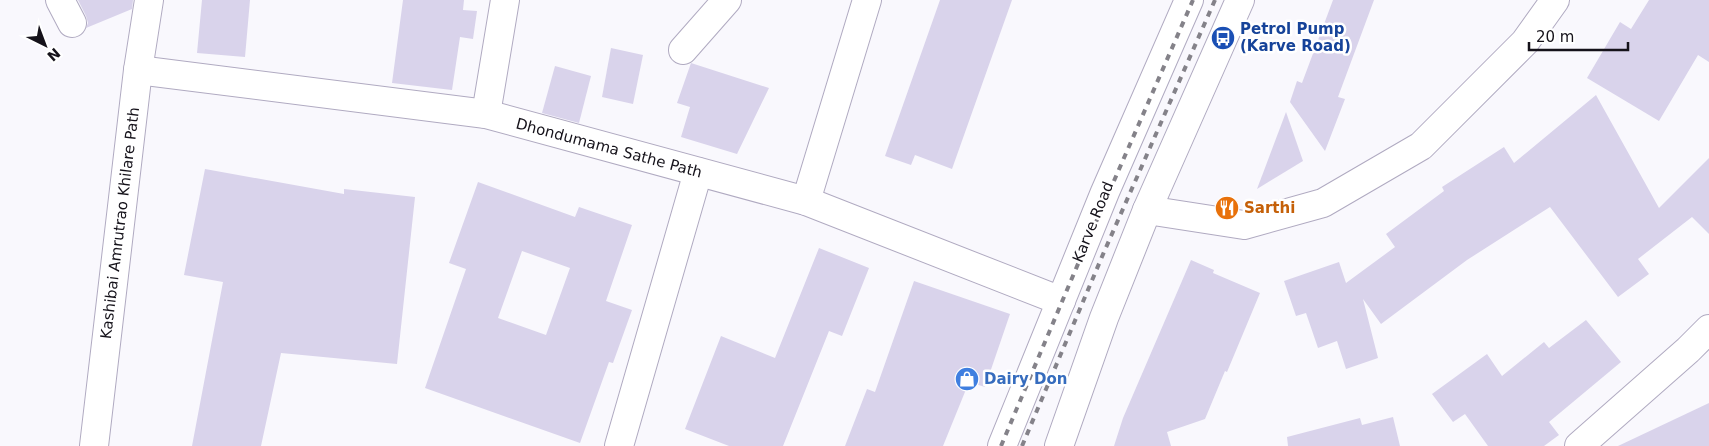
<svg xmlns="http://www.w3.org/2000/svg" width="1709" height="446" font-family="'DejaVu Sans',sans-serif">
  <rect width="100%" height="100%" fill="#f9f8fd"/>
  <!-- building -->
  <g fill="#d9d3eb" fill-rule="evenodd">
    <polygon points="78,0 133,0 132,9 86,28 88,23 86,16"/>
    <polygon points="202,0 250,0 245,57 197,53"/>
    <polygon points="403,0 464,0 463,10 477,11 473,39 460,37 452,90 392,83"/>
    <polygon points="940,0 1012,0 952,169 915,155 911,165 885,156"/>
    <polygon points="1333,0 1374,0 1338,97 1345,99 1325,151 1290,102 1297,81 1302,83"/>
    <polygon points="1649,0 1709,0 1709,62 1698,55 1659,121 1587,78 1620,22 1631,29"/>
    <polygon points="611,48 643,55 633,104 602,97"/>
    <polygon points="691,63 769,88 737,154 681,137 690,107 677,103"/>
    <polygon points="555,66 591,76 579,123 542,113"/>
    <polygon points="1596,95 1659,208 1709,158 1709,234 1692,217 1638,259 1649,274 1618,297 1550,207 1467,260 1381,324 1363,299 1378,358 1346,369 1337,341 1318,348 1306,313 1296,316 1284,281 1339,262 1346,283 1395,247 1386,234 1444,191 1442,187 1504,147 1514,163"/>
    <polygon points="1286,112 1303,161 1257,189"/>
    <polygon points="205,169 344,194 344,189 415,197 397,364 281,353 261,446 192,446 223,282 184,275"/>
    <path d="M478,182L575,217L579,207L632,225L606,301L632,310L613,363L609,362L580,443L425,388L466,269L449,263ZM522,251L570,268L546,335L498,318Z"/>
    <polygon points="819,248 869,268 842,336 829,331 783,446 729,446 685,429 721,336 775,358"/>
    <polygon points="1191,260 1214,270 1213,273 1260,293 1227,372 1225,371 1205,419 1167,432 1171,446 1114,446 1123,418"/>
    <polygon points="914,281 1010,314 985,387 969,382 943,446 845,446 867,389 875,392"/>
    <polygon points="1586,320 1621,362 1549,422 1559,435 1544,446 1488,446 1465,414 1453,422 1432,394 1487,354 1502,376 1544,342 1549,348"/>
    <polygon points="1709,403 1709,446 1618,446"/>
    <polygon points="1393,417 1400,446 1288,446 1287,437 1360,418 1362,425"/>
  </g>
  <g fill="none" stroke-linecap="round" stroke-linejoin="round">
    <!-- street casing -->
    <g stroke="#b0aac1" stroke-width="30">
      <g id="street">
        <polyline points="60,0 72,23"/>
        <polyline points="683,50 727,0"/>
        <polyline points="138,70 486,114 806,201 1061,301"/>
        <polyline points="486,114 505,0"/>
        <polyline points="806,201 867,0"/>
        <polyline points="1147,210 1244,225 1323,203 1421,146 1525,42 1555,0"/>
        <polyline points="619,446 698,172"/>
        <polyline points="1579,446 1688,350 1709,329"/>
      </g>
    </g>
    <!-- secondary casing -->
    <g stroke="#b0aac1" stroke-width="30">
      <polyline id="secondary" points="94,446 138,70 149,0"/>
    </g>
    <!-- primary casing -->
    <g stroke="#b0aac1" stroke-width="30">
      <g id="primary">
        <polyline points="1002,446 1105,192 1189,0"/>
        <polyline points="1059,446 1104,318 1147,210 1240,0"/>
      </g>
    </g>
    <!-- street -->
    <use href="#street" stroke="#fff" stroke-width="28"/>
    <!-- secondary -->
    <use href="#secondary" stroke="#fff" stroke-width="28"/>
    <!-- primary -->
    <use href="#primary" stroke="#fff" stroke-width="28"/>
    <!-- rail -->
    <g stroke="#848289" stroke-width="4" stroke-dasharray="6 6" stroke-linecap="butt">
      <polyline points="1001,446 1086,245 1193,0"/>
      <polyline points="1022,446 1104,252 1215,0"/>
    </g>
  </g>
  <!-- icons -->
  <defs>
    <g id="bus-disc" transform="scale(1.25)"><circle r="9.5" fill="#1a4fb4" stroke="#fff"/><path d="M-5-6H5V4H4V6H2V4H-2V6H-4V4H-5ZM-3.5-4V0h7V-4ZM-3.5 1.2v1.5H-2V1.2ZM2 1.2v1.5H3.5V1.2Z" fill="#fff"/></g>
    <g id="restaurant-disc" transform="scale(1.25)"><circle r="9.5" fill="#e8710a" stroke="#fff"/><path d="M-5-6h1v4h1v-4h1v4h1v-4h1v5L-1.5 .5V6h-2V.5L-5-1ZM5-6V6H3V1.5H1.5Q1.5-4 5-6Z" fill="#fff"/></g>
    <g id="shop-disc" transform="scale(1.25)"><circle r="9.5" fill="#3f7fe0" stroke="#fff"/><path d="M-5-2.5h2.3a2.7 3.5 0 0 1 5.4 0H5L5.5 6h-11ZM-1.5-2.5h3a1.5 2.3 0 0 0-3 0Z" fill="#fff"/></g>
  </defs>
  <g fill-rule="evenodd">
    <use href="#bus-disc" x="1223" y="38"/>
    <use href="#restaurant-disc" x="1227" y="208"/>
    <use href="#shop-disc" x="967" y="379"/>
  </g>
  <g text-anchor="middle" stroke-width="5" stroke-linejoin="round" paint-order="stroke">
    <!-- transit labels -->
    <g font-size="15" font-weight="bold" fill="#164399" stroke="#fff" text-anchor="start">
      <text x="1240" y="34">Petrol Pump<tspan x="1240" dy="17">(Karve Road)</tspan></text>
    </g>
    <!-- street labels -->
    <g font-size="15" fill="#15121a" stroke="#fff">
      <text transform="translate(609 148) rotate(15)" y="5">Dhondumama Sathe Path</text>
      <text transform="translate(1093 222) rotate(-68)" y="5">Karve Road</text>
      <text transform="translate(120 223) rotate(-83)" y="5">Kashibai Amrutrao Khilare Path</text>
    </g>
    <!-- food labels -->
    <g font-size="15" font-weight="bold" fill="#c56008" stroke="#fff" text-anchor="start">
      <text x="1244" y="213">Sarthi</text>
    </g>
    <!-- shop labels -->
    <g font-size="15" font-weight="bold" fill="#366cbe" stroke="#fff" text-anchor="start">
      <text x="984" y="384">Dairy Don</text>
    </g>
  </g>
  <!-- north arrow -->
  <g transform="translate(45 45) rotate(138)" stroke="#ffffff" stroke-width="4" paint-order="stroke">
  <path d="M0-4L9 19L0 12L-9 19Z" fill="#15121a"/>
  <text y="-8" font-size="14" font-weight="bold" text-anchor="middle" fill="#15121a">N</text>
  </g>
  <!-- scale -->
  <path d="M1529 42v8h99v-8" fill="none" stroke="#15121a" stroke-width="2.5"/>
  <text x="1536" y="42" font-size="15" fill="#15121a" stroke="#ffffff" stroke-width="4" paint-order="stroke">20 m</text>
</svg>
